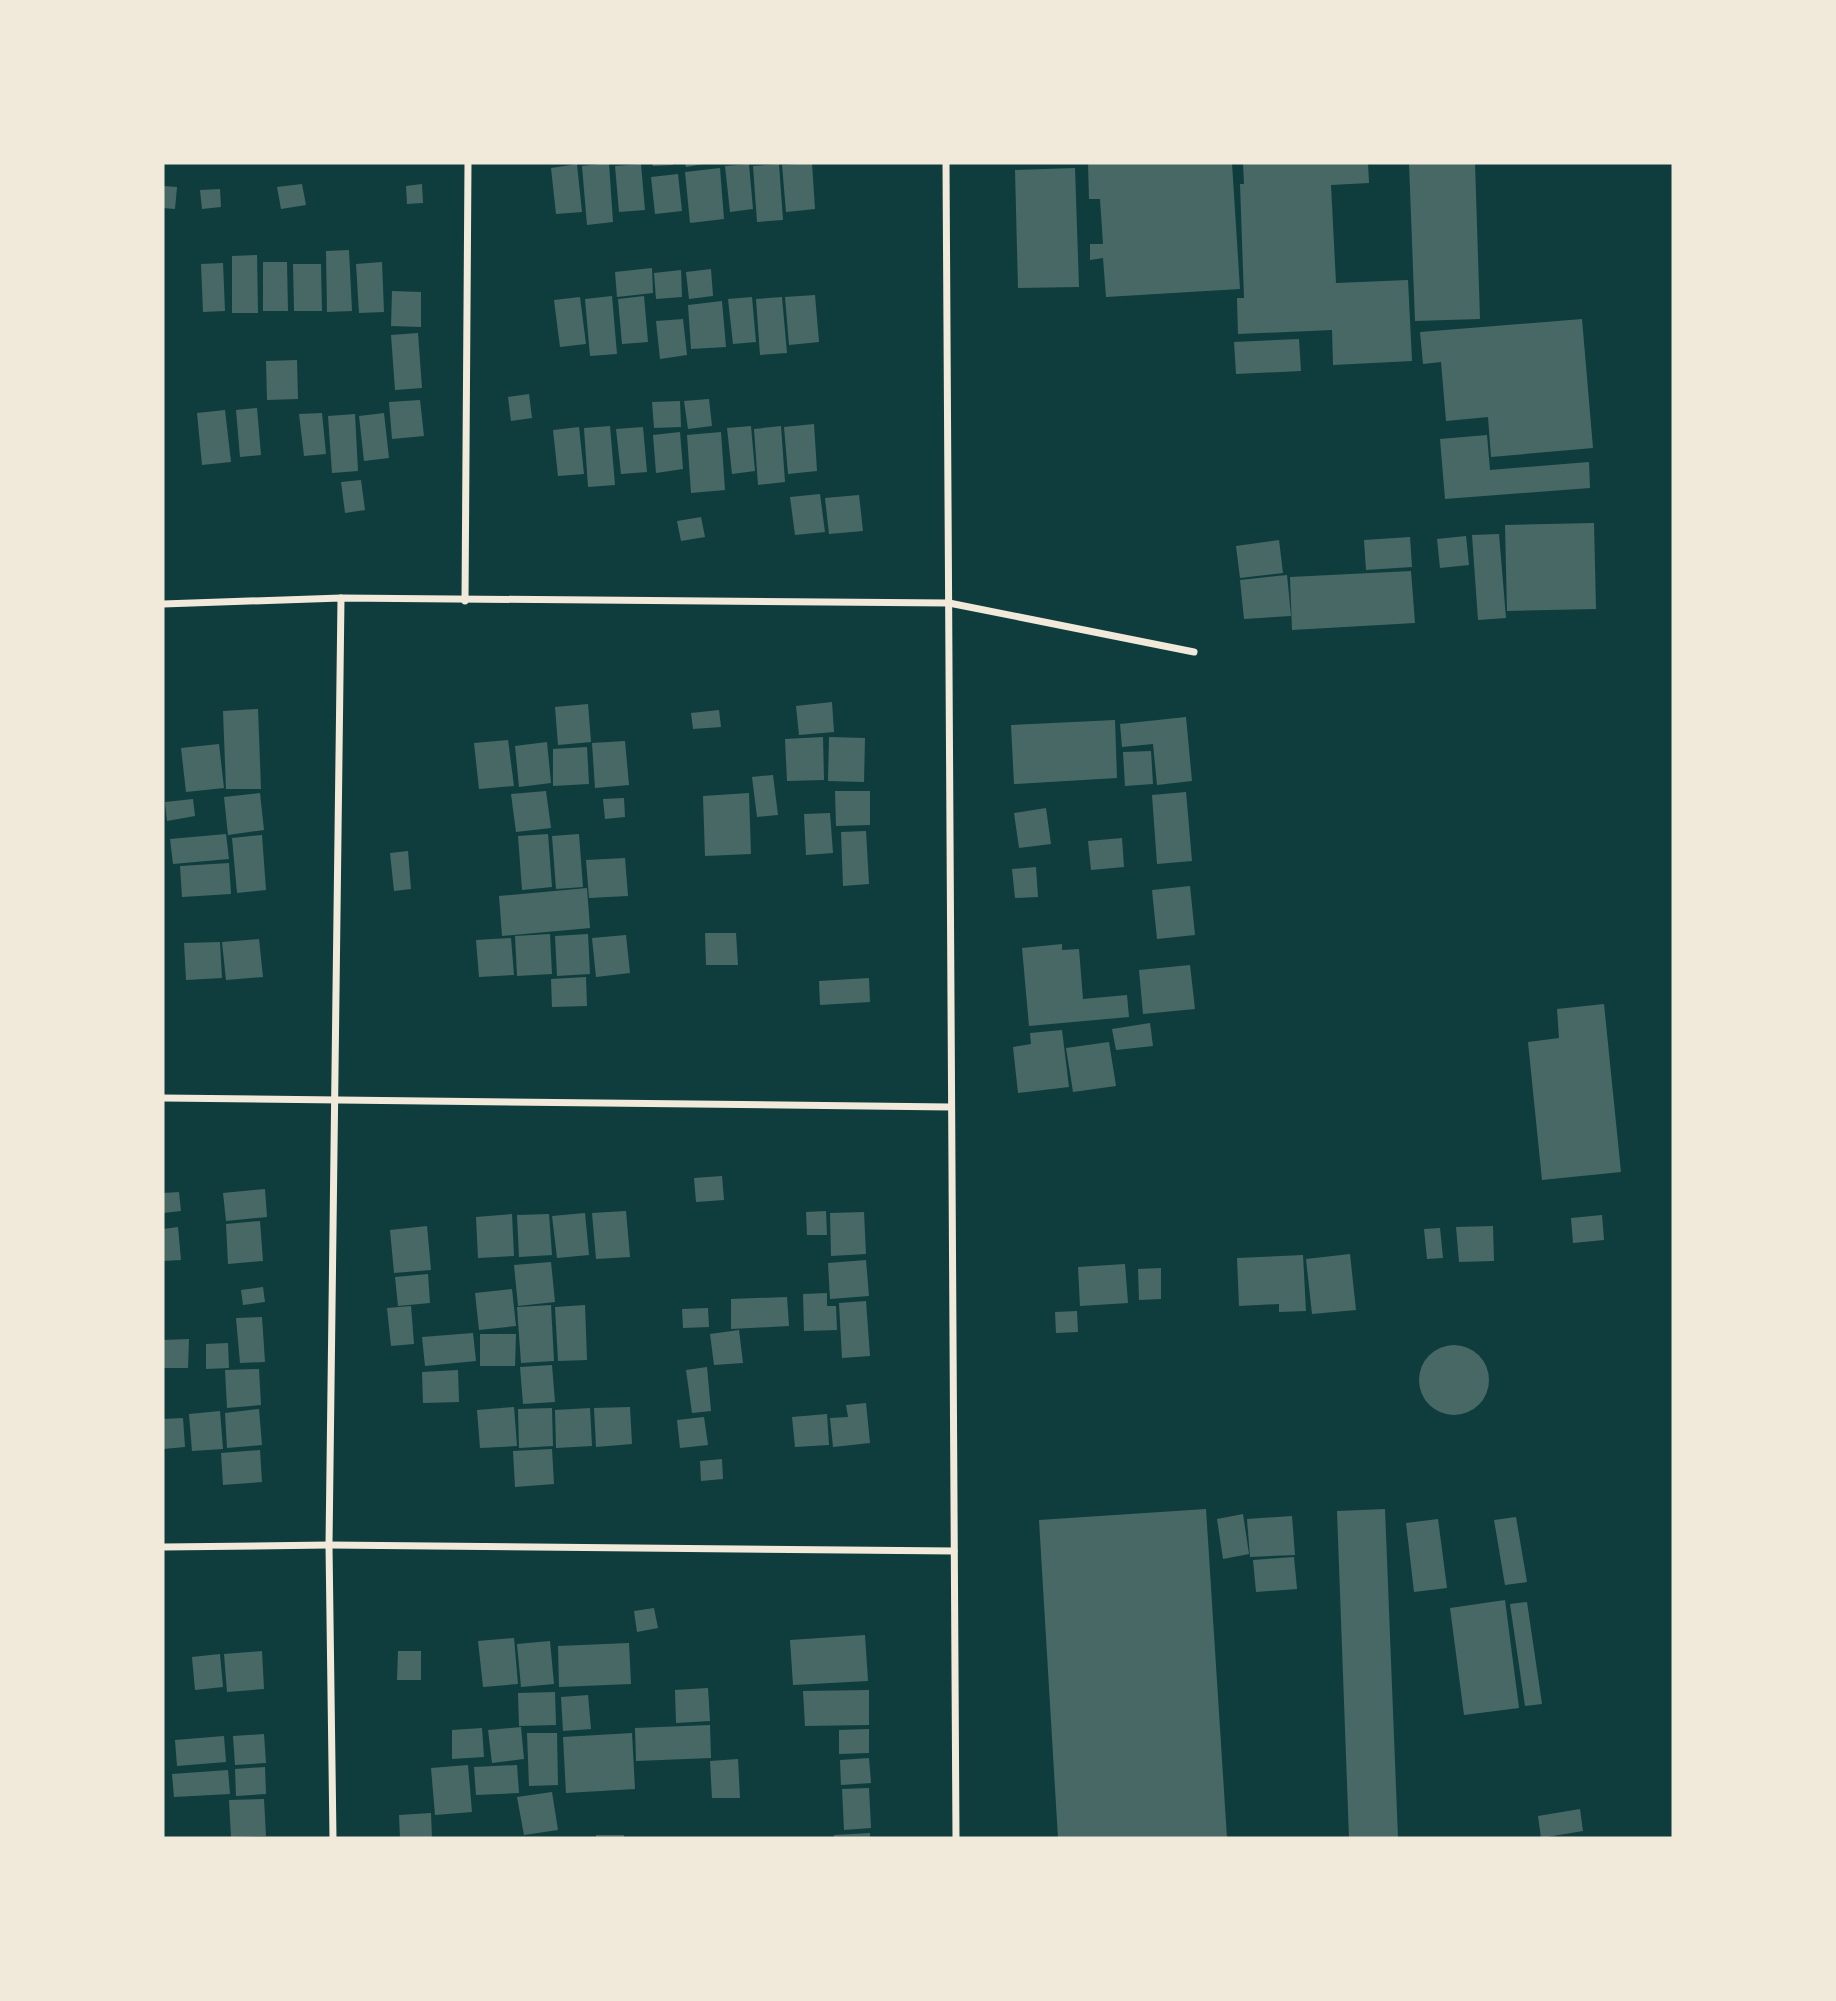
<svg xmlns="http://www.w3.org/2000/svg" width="1836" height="2001" font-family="'Sofia Sans Condensed',sans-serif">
  <rect width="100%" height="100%" fill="#0f3d3e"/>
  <!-- building -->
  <g fill="#486865">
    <polygon points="609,163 613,222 587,225 582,166"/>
    <polygon points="652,163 673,163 673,165 653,166"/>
    <polygon points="685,163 704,163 704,164 686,167"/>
    <polygon points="812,163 815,209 786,212 782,165"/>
    <polygon points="1088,163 1232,163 1240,289 1106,297 1103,258 1090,260 1090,244 1103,244 1100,199 1089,199"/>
    <polygon points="1243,163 1368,163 1369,183 1331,185 1336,283 1408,280 1412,361 1333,365 1332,330 1238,334 1237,298 1244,298 1240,184 1244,184"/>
    <polygon points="1409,163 1475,163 1480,319 1415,321"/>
    <polygon points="577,164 582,212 556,214 551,168"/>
    <polygon points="641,164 645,210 619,212 615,166"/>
    <polygon points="749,164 753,209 730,212 725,166"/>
    <polygon points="779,164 783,220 757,222 753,166"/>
    <polygon points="720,168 724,219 690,223 685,172"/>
    <polygon points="1075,168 1079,287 1018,288 1015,170"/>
    <polygon points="678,174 682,211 655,214 651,177"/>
    <polygon points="302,184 306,205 281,209 277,187"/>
    <polygon points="422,184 423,203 407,204 406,186"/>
    <polygon points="163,186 177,187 175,209 163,208"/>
    <polygon points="220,189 221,207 202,209 200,190"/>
    <polygon points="349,250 352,311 327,312 326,251"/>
    <polygon points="257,255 258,313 232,313 232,256"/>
    <polygon points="263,262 287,262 288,311 263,311"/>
    <polygon points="382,262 384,312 359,313 356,264"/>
    <polygon points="223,263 225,311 203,312 201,264"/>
    <polygon points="293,264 321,264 322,311 294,311"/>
    <polygon points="652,268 653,293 617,297 615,272"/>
    <polygon points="711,269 713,296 689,299 686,272"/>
    <polygon points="681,270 682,297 656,299 654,273"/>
    <polygon points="392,291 421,292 421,327 391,326"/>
    <polygon points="815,295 819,342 789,345 785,297"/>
    <polygon points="612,296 617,354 590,356 585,299"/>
    <polygon points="644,296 648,342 622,344 618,299"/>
    <polygon points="580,297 586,344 560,347 554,300"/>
    <polygon points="752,297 756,342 733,344 728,299"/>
    <polygon points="782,297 787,353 760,355 756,299"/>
    <polygon points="722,301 726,347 691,349 688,305"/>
    <polygon points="683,319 687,355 660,359 656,321"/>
    <polygon points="1582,319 1593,448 1491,457 1488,417 1446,421 1441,362 1423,364 1420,332"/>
    <polygon points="418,333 422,388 395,390 391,335"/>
    <polygon points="1299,339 1301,371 1236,374 1234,342"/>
    <polygon points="297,360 298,399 267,400 266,361"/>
    <polygon points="529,394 532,418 511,421 508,397"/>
    <polygon points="709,399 712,426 688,429 684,401"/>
    <polygon points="420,400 424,436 392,439 389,402"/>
    <polygon points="680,401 681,427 654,428 652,402"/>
    <polygon points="257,408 261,455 240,457 236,410"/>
    <polygon points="225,410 231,462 202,465 197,413"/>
    <polygon points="322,413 326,454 304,456 299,414"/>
    <polygon points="384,413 389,458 364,461 359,416"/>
    <polygon points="355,414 358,471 332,473 328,416"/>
    <polygon points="814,424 817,471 788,474 784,427"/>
    <polygon points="610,426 615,485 588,487 584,428"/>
    <polygon points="751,426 755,471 732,474 727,428"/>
    <polygon points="781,426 785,482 758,485 754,429"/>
    <polygon points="579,427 584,474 558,476 553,430"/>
    <polygon points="643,427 647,472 621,474 616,429"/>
    <polygon points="680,432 683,469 656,473 653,435"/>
    <polygon points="721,432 725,490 691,493 687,435"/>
    <polygon points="1487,435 1490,470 1589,462 1590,488 1445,499 1440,439"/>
    <polygon points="361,480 365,510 345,513 341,482"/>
    <polygon points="820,494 825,532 795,535 790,497"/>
    <polygon points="859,495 863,531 829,534 825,498"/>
    <polygon points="701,517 705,537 681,541 677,521"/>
    <polygon points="1594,523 1596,609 1507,611 1505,525"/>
    <polygon points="1499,534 1506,618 1478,620 1472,535"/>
    <polygon points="1466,536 1469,565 1440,568 1437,539"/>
    <polygon points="1410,537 1412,567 1366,570 1364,540"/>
    <polygon points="1279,540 1283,573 1240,578 1236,546"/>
    <polygon points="1411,571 1415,623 1292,630 1290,577"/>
    <polygon points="1287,575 1291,616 1244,619 1240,580"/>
    <polygon points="832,702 834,732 799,735 796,706"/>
    <polygon points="588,704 591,742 558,745 555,707"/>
    <polygon points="258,709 261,789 226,789 223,711"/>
    <polygon points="719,710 721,727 693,729 691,713"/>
    <polygon points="1186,717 1192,781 1157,785 1153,744 1122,747 1120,724"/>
    <polygon points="1115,720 1117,778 1014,784 1011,725"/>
    <polygon points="823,737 824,780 787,781 785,739"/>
    <polygon points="829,737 865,738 864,782 828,781"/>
    <polygon points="508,740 514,786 479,789 474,743"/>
    <polygon points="625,741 629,785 595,788 592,743"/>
    <polygon points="547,742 551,783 519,787 515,746"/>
    <polygon points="219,744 224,788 186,792 181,748"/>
    <polygon points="587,747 589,784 553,786 553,749"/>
    <polygon points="1151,751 1153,784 1125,786 1123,752"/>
    <polygon points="773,775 778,815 757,817 752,777"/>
    <polygon points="546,791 551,828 516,832 511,794"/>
    <polygon points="835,791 870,791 870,825 836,826"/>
    <polygon points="1186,792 1192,861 1157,864 1152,795"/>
    <polygon points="260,793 264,830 228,835 224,797"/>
    <polygon points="749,793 751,854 705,856 703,796"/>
    <polygon points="624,798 625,817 605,819 603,799"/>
    <polygon points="193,799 195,816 167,821 165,802"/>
    <polygon points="1046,808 1051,844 1019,848 1014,813"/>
    <polygon points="830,813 833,853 806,855 804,814"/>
    <polygon points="866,831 869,884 843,886 841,832"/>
    <polygon points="226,834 229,859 173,864 170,839"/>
    <polygon points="548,834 552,887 522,890 518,836"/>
    <polygon points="579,834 583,887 556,889 552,836"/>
    <polygon points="262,835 266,890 237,893 232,838"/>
    <polygon points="1122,838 1124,867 1091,870 1088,841"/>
    <polygon points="408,851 411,889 394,891 390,853"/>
    <polygon points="625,858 628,896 589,898 586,860"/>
    <polygon points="229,863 231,894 182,897 180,866"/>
    <polygon points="1036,867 1038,897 1015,898 1012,869"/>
    <polygon points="1190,886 1195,935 1157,939 1152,890"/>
    <polygon points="587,888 590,928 502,936 499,896"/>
    <polygon points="705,933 736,933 738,965 706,965"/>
    <polygon points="550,934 552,974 517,976 515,936"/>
    <polygon points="588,934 590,974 557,976 555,936"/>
    <polygon points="626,935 630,973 596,977 592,938"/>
    <polygon points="511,938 514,975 479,977 476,940"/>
    <polygon points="259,939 263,977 226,980 222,942"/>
    <polygon points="220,942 222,978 186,980 184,943"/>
    <polygon points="1062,944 1062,950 1079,949 1083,999 1127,995 1129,1017 1029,1026 1022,948"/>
    <polygon points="1190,965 1195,1009 1143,1014 1139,970"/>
    <polygon points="586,977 587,1006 552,1007 551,979"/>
    <polygon points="869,978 870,1002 820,1005 819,981"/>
    <polygon points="1604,1004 1621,1172 1542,1180 1528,1042 1559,1038 1557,1009"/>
    <polygon points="1150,1023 1153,1046 1116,1050 1112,1029"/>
    <polygon points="1062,1030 1069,1087 1018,1093 1013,1047 1031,1044 1030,1033"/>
    <polygon points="1109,1042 1116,1086 1073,1092 1066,1048"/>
    <polygon points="722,1176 724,1200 696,1202 694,1178"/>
    <polygon points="265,1189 267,1217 226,1221 223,1193"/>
    <polygon points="179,1192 181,1211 163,1213 163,1193"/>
    <polygon points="626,1211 630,1257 596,1259 592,1213"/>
    <polygon points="826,1211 827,1235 807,1235 806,1212"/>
    <polygon points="864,1212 866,1254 831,1256 830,1213"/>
    <polygon points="585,1213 589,1255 557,1258 552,1216"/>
    <polygon points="512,1214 514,1256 478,1258 476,1217"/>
    <polygon points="549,1214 552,1255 519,1257 517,1215"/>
    <polygon points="1602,1215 1604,1240 1573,1243 1571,1218"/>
    <polygon points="260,1221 263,1261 228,1264 226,1224"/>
    <polygon points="427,1226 431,1270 394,1273 390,1230"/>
    <polygon points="1493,1226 1494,1261 1459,1262 1456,1227"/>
    <polygon points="178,1227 181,1260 163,1261 163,1229"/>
    <polygon points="1440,1228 1443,1258 1427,1259 1424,1229"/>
    <polygon points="1350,1254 1356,1310 1312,1314 1306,1259"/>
    <polygon points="1303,1255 1306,1311 1279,1312 1279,1304 1239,1306 1237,1258"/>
    <polygon points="866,1260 869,1296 830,1299 828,1263"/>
    <polygon points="551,1262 555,1302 518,1306 514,1265"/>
    <polygon points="1125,1264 1128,1303 1080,1306 1078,1267"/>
    <polygon points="1161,1268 1161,1299 1139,1300 1138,1269"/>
    <polygon points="428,1274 430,1303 398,1306 395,1277"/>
    <polygon points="263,1287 265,1302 243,1305 241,1290"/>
    <polygon points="512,1289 516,1326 479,1330 475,1293"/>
    <polygon points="827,1293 827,1306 836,1306 837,1330 804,1331 803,1294"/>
    <polygon points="787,1297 789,1326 731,1329 731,1299"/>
    <polygon points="866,1301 870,1356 842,1358 839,1303"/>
    <polygon points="551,1305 554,1361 521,1363 517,1307"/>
    <polygon points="585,1305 587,1360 558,1361 555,1307"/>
    <polygon points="411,1306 414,1344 391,1346 387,1308"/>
    <polygon points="708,1308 709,1327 683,1328 682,1309"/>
    <polygon points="1077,1311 1078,1332 1056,1333 1055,1312"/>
    <polygon points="262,1317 265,1362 240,1363 236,1318"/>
    <polygon points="739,1330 743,1363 714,1365 710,1334"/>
    <polygon points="473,1333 476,1361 425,1366 422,1337"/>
    <polygon points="480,1334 516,1334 515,1366 480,1366"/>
    <polygon points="189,1339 188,1368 163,1368 163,1340"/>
    <polygon points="228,1343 229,1368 206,1369 206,1344"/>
    <circle cx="1454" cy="1380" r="35"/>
    <polygon points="552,1365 555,1402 523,1404 520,1367"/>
    <polygon points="707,1367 711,1411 692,1413 686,1370"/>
    <polygon points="259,1369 261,1405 227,1408 225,1370"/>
    <polygon points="458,1370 459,1402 423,1403 422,1372"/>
    <polygon points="866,1403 870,1443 833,1447 830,1418 848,1417 846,1405"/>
    <polygon points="514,1407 517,1446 480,1448 477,1410"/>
    <polygon points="630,1407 632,1444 596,1447 594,1408"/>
    <polygon points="552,1408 553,1446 519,1448 518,1409"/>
    <polygon points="590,1408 592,1446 556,1448 555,1410"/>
    <polygon points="259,1409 262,1445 227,1448 225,1413"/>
    <polygon points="220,1411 223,1449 192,1451 189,1414"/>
    <polygon points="827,1414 829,1445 795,1447 792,1417"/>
    <polygon points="704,1417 708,1445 680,1448 677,1420"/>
    <polygon points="183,1418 185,1447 163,1449 163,1419"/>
    <polygon points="552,1449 554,1484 515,1487 513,1451"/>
    <polygon points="260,1450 262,1482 223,1485 221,1453"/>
    <polygon points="722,1459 723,1479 701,1481 700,1461"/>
    <polygon points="1206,1509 1227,1838 1058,1838 1039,1520"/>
    <polygon points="1385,1509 1398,1838 1349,1838 1337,1511"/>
    <polygon points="1243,1514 1249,1554 1223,1559 1217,1519"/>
    <polygon points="1292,1516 1295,1555 1250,1557 1247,1519"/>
    <polygon points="1516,1517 1527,1582 1505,1585 1494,1520"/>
    <polygon points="1438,1519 1447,1588 1414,1592 1406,1523"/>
    <polygon points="1294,1557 1297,1589 1256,1592 1253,1560"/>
    <polygon points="1505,1600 1519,1708 1464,1715 1450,1608"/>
    <polygon points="1527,1602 1542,1704 1525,1706 1510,1604"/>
    <polygon points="654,1608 658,1628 637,1632 634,1611"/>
    <polygon points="865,1635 868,1681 793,1685 790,1640"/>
    <polygon points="514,1638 518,1684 483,1687 478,1641"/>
    <polygon points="550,1641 554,1684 521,1687 517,1644"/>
    <polygon points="629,1643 631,1684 559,1687 558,1646"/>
    <polygon points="262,1651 264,1689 227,1692 224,1654"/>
    <polygon points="398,1651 421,1651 421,1680 397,1680"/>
    <polygon points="220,1654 223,1687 195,1690 192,1657"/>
    <polygon points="708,1688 710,1721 676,1723 675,1690"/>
    <polygon points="869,1690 869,1725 805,1726 803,1691"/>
    <polygon points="555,1692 556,1725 519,1726 518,1693"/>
    <polygon points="588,1695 591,1729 563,1731 561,1697"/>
    <polygon points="710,1725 711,1758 636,1761 635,1728"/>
    <polygon points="521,1727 524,1759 492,1763 488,1730"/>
    <polygon points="482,1728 484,1757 452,1759 452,1730"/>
    <polygon points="869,1729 869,1753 839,1754 839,1730"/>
    <polygon points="527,1733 557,1733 558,1785 529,1786"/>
    <polygon points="632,1733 635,1789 566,1793 563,1737"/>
    <polygon points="264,1734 266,1763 235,1765 233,1736"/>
    <polygon points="224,1736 226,1762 177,1766 175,1740"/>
    <polygon points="869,1758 871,1783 841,1785 840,1760"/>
    <polygon points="738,1759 740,1798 712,1798 710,1761"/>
    <polygon points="468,1765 472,1812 435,1815 431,1768"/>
    <polygon points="517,1765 519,1793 476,1795 474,1767"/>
    <polygon points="265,1767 266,1794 236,1796 235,1769"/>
    <polygon points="228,1770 230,1794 174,1797 172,1774"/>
    <polygon points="869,1788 871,1828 844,1830 842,1789"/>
    <polygon points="552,1792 558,1830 524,1835 517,1797"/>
    <polygon points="264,1799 266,1836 231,1837 229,1800"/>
    <polygon points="1580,1809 1583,1831 1541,1838 1538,1816"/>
    <polygon points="431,1813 432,1838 400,1838 399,1815"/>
    <polygon points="870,1833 870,1838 834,1838 834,1835"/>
    <rect x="596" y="1835" width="28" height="3"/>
  </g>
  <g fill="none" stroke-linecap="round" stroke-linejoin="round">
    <!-- minor -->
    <g stroke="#f1e9da" stroke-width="7">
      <polyline points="946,163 956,1838"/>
      <polyline points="465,601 468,163"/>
      <polyline points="163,604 341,598 949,603 1194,652"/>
      <polyline points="163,1098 950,1107"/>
      <polyline points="163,1547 329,1545 954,1551"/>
      <polyline points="333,1838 329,1545 341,598"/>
    </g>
  </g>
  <!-- border -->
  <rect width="1836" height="2001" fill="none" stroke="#f1e9da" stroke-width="329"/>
</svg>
